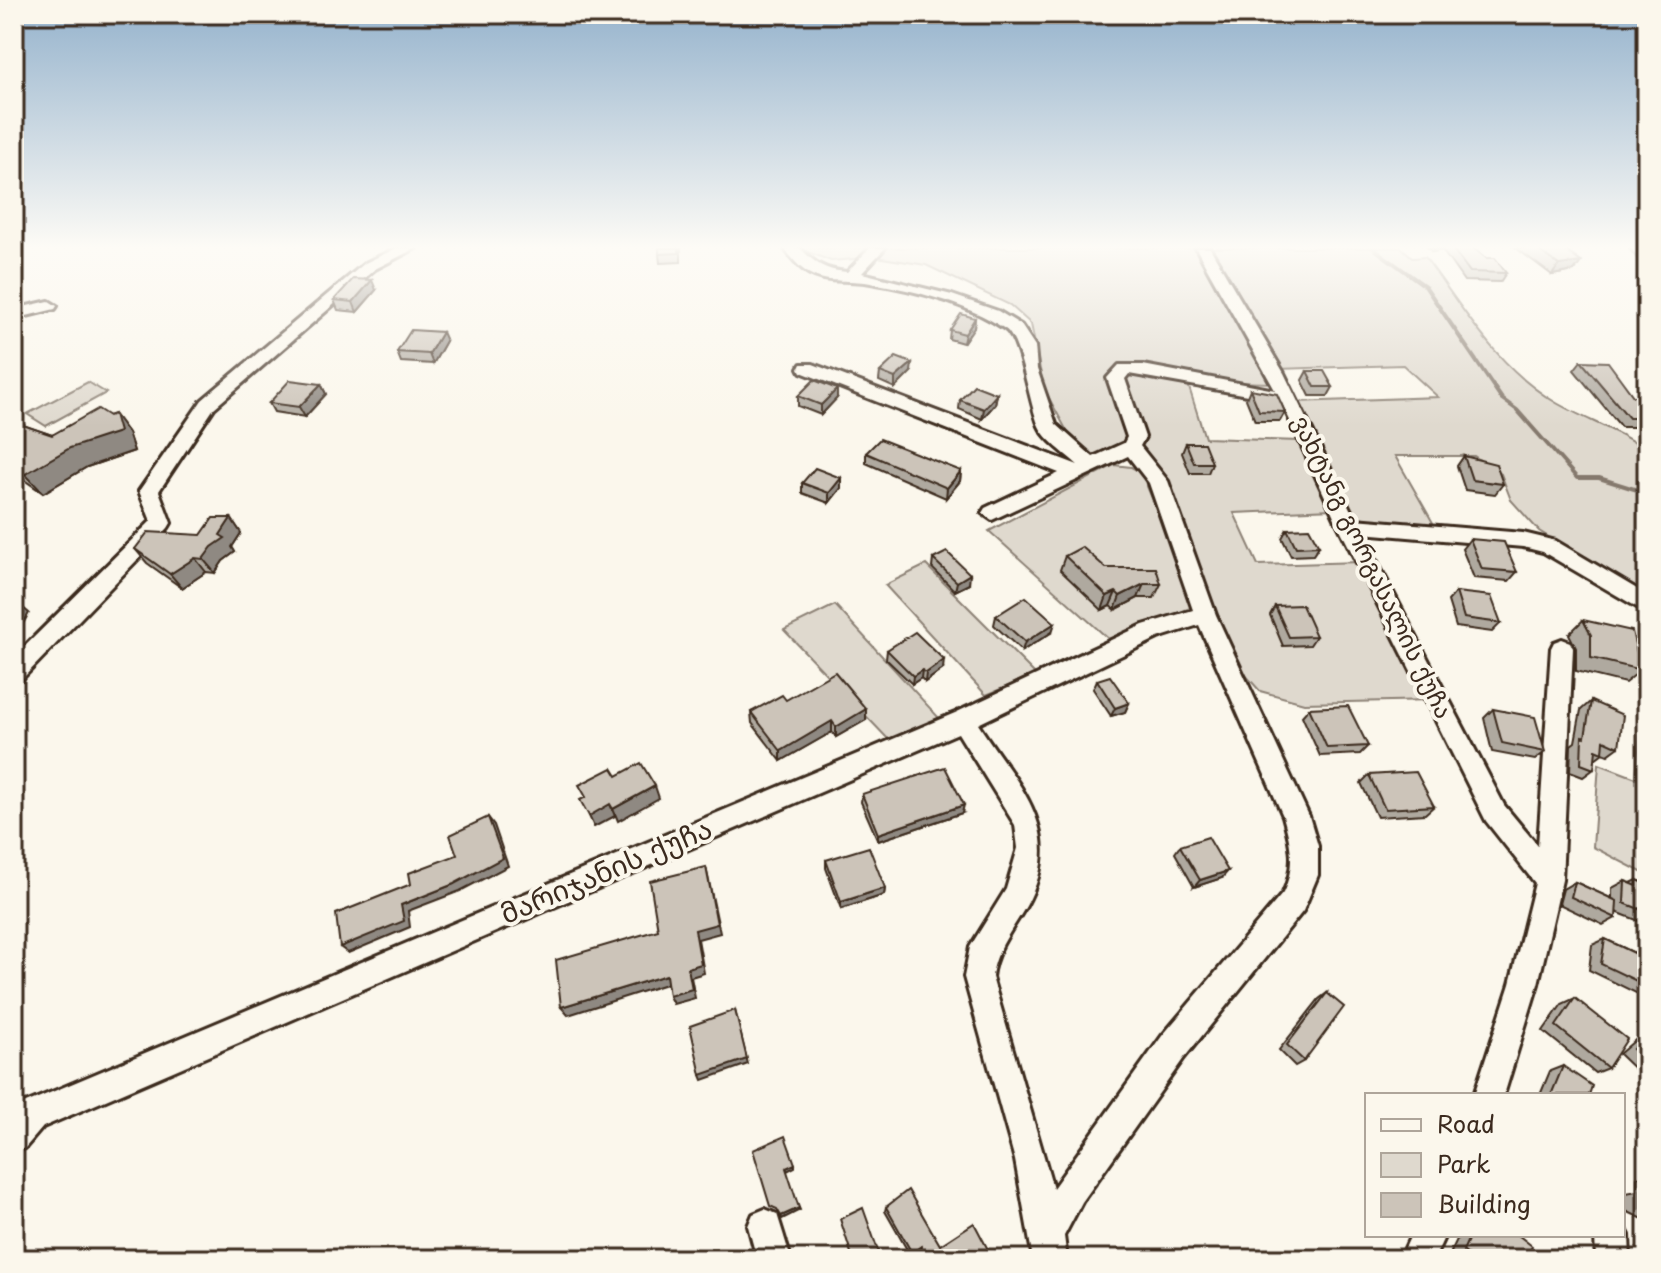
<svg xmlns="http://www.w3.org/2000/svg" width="1661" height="1273" font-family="'Playpen Sans','Noto Sans Georgian',sans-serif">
  <rect width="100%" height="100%" fill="#fbf7ec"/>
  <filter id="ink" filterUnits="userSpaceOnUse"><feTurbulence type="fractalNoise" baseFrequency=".0125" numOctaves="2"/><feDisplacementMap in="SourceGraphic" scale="16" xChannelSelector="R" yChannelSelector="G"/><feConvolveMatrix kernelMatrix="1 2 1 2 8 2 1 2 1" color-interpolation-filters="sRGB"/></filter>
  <g filter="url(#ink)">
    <!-- green -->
    <g fill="#dfd9ce" stroke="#8d8276" stroke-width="2">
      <polygon points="798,248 875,248 865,258 831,261"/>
      <path d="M884,248H1205L1274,383L1187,381L1205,438L1300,441L1333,509L1234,513L1258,565L1360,562L1433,700L1304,703L1260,691L1241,670L1157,477C1123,452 1125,451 1086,466L1044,389L1031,324L1010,305L926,265L876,257Z"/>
      <path d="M1212,248H1402L1413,258L1425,257C1463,308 1498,369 1555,402C1585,420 1619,430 1647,451V624L1627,585L1539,531L1511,500L1501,474L1474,456H1395L1436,528L1352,522L1295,402L1438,397L1403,365L1277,369Z"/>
      <polygon points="88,382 106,393 46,426 27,414"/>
      <polygon points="1114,465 1131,467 1141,472 1197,605 1112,642 989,531"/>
      <polygon points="926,565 1036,675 986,695 885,585"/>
      <polygon points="835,605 940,719 889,740 784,630"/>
      <polygon points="1647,627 1647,875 1593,847 1599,764 1636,778"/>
    </g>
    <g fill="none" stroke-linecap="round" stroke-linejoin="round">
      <!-- stream -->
      <polyline stroke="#85796d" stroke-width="4" points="1373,248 1425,286 1502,399 1517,410 1577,478 1599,478 1647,493"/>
      <!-- street casing -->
      <g stroke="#3b2a1e" stroke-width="6">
        <g id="street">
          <polygon points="397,248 416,248 375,269 214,408 159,491 171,523 168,528 22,679 14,681 14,657 151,521 139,491 202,400 365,263"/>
          <path d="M784,248H800C816,264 824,270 847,272L870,248H885L862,273L952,295L998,311L1021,325L1035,346L1037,369L1056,424L1093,457L1124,443L1127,437L1107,378L1119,365H1143L1275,390L1196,248H1210L1284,373L1355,519L1523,533L1556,541L1647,595V613L1543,552L1523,547L1362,533L1504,805L1538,846L1551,648L1554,642L1562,639L1570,642L1573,648L1562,880L1538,984L1504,1095H1474L1510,984L1535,883L1486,821L1338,525L1281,401L1129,374L1125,379L1145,437L1140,446L1168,481L1216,615L1309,816L1318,846V875L1303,911L1184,1058L1082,1202L1064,1236L1067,1259H1033L1015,1160L964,977L970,947L1006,889L1018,848L1015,825L958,733L43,1127L25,1148L14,1153V1113L21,1105L955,713L1143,625L1193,610L1149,483L1128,456L992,520L982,513L985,508L1059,473L801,372L799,368L801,364H813L1078,465C1066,454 1045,440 1039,426C1029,403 1021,339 1005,329C967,303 910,289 865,282C847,280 826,283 810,274C800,269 791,257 784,248ZM1199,625L1283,816C1291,844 1296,865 1283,893L1162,1036L1053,1188L992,977C995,950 1013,929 1026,906C1068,830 1018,786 978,724L1158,638Z"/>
          <polygon points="49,301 57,306 55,309 14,319 14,309"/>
          <polygon points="765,1209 777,1214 791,1259 757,1259 748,1226 753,1214"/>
          <polygon points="1623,1223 1629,1235 1630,1259 1596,1259 1595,1235 1623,1235"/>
          <polygon points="1411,1235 1445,1235 1434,1259 1400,1259"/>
        </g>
      </g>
      <!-- secondary casing -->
      <g stroke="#3b2a1e" stroke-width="6">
        <polygon id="secondary" points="1631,248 1647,248 1647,261 1640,259"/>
      </g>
      <!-- street -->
      <use href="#street" fill="#fbf7ec" fill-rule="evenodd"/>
      <!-- secondary -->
      <use href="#secondary" fill="#fbf7ec" fill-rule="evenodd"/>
    </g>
    <!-- wall -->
    <g fill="#afa99f" stroke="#3b2a1e" stroke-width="2">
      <polygon points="681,248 681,262 660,263 659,254"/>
      <polygon points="1428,248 1473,248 1506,273 1500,282 1464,281 1442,250 1432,252"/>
      <polygon points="1516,248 1562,248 1581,262 1574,271 1552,275"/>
      <polygon points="376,290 357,312 338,310 334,300"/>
      <polygon points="975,318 974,327 963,343 949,339 950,330"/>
      <polygon points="446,341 433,364 401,362 397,352"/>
      <polygon points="1581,361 1633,396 1647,404 1647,427 1621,427 1574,370"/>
      <polygon points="1307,371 1333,387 1328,396 1310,396 1302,380"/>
      <polygon points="880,372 911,372 895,388 879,381"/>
      <polygon points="321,384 326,394 305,417 274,412 269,403"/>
      <polygon points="1250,389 1285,412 1280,421 1255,421 1246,399"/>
      <polygon points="997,394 995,404 982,419 959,409 960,400"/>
      <polygon points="798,396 837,398 821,415 798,406"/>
      <polygon points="114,414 128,433 134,451 87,467 43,493 14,473 14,422 52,435"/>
      <polygon points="1186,443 1212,463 1208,473 1190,473 1182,453"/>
      <polygon points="866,453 961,471 960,481 946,498 866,463"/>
      <polygon points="1464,456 1503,484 1495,494 1465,490 1457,466"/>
      <polygon points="841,478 841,488 829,503 802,493 802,483"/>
      <polygon points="231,518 241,533 232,547 235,552 223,561 215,573 206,572 182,588 147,563 135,549 201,535"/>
      <polygon points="1287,529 1319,546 1313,555 1291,556 1282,538"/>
      <polygon points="1470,539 1517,572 1509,581 1474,578 1462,549"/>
      <polygon points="1065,556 1106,568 1161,584 1154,598 1138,598 1115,610 1110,606 1102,610 1060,570"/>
      <polygon points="933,559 969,584 955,591 932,568"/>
      <polygon points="1456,592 1501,623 1492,632 1456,627 1448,601"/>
      <polygon points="1275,606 1316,636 1310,645 1283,646 1270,615"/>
      <polygon points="996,616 1052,632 1022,651 994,625"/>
      <polygon points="1583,620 1641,670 1625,683 1576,671 1576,648 1569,634"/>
      <polygon points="887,650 943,669 925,682 921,678 912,684 886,659"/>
      <polygon points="1097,680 1129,703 1125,712 1111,716 1093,689"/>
      <polygon points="786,700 866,709 866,720 836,737 832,732 781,761 752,723 751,712"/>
      <polygon points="1591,701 1619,747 1608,755 1603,753 1595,759 1594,769 1583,777 1570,772 1571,745 1575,742 1581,710"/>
      <polygon points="1309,708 1368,746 1360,754 1320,756 1302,716"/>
      <polygon points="1493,709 1545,752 1535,760 1492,752 1484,718"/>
      <polygon points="1369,775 1434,806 1425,814 1377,817 1361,783"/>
      <polygon points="862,794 962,813 878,841 861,802"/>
      <polygon points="1180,846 1222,878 1194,887 1175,853"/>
      <polygon points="826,860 885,888 884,895 841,909 826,868"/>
      <polygon points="1637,880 1647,884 1647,924 1616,912 1616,918 1603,925 1559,904 1563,889 1575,882 1612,899 1612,888 1625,881 1631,883"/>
      <polygon points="1605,939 1647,959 1647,994 1642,996 1589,970 1592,945"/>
      <polygon points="1327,993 1304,1061 1295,1066 1279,1050 1319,999"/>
      <polygon points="1575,998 1608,1068 1595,1073 1543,1031 1562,1004"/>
      <polygon points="1647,1030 1647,1081 1619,1054"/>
      <polygon points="1563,1066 1589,1095 1540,1095 1550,1071"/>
      <polygon points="1647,1175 1647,1221 1626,1211 1626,1193 1637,1191 1637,1177"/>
      <polygon points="886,1207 940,1245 993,1259 923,1259 918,1248 910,1255 885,1211"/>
      <polygon points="1459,1235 1518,1235 1527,1259 1459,1259 1451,1252"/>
    </g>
    <!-- shaded-wall -->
    <g fill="#8f8982" stroke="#3b2a1e" stroke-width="2">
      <polygon points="1434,248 1443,248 1442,250 1432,252"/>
      <polygon points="1581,262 1574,271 1552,275 1559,265"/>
      <polygon points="372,280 376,290 357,312 353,302"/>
      <polygon points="975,318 974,327 963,343 965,334"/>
      <polygon points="442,332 446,341 433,364 429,354"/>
      <polygon points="912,363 911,372 895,388 895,378"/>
      <polygon points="321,384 326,394 305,417 299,407"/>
      <polygon points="837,389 837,398 821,415 821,405"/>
      <polygon points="997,394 995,404 982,419 984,409"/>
      <polygon points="114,414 128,433 134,451 87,467 43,493 25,474"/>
      <polygon points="961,471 960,481 946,498 947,488"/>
      <polygon points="841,478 841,488 829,503 829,493"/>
      <polygon points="231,518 241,533 232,547 235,552 223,561 215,573 203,559"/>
      <polygon points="195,558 206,572 182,588 170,574"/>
      <polygon points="970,574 969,584 955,591 957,582"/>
      <polygon points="1144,584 1138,598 1115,610 1120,596"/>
      <polygon points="1116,592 1110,606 1102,610 1107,596"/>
      <polygon points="14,600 29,613 14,640"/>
      <polygon points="1055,623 1052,632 1022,651 1025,642"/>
      <polygon points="944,660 943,669 925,682 926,673"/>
      <polygon points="922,670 921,678 912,684 913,676"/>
      <polygon points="1129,703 1125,712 1111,716 1115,708"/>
      <polygon points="866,709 866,720 836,737 836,727"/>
      <polygon points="832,721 832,732 781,761 781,751"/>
      <polygon points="655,786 659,798 618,821 613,809"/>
      <polygon points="610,804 615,816 594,827 589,816"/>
      <polygon points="964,805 962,813 878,841 878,834"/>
      <polygon points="488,817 494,825 508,866 460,891 408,911 410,927 348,953 340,947 401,905 454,884"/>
      <polygon points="706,867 720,933 698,939 704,973 691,977 695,998 673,1004 669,996 688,968"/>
      <polygon points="1228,871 1222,878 1194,887 1200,880"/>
      <polygon points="885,888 884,895 841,909 841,902"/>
      <polygon points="666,975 669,983 568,1015 561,1007"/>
      <polygon points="735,1010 748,1064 703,1080 701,1075"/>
      <polygon points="795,1164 795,1167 787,1171 786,1168"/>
      <polygon points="799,1208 800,1210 782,1219 781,1216"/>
    </g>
    <!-- building -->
    <g fill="#ccc4b9" stroke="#3b2a1e" stroke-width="2">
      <polygon points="659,248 679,248 679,253 659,254"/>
      <polygon points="1452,248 1473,248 1486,258 1495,258 1506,273 1470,272"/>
      <polygon points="1535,248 1562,248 1581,262 1559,265"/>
      <polygon points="353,279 372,280 353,302 334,300"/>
      <polygon points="961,314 975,318 965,334 950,330"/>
      <polygon points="411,330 442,332 429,354 397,352"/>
      <polygon points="896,357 912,363 895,378 880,372"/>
      <polygon points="1581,361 1608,362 1633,396 1640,396 1647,404 1647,418 1629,418"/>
      <polygon points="1307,371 1324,371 1333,387 1315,387"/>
      <polygon points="290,380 321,384 299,407 269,403"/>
      <polygon points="814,380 837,389 821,405 798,396"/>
      <polygon points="974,385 997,394 984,409 960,400"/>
      <polygon points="1250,389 1277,394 1285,412 1259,411"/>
      <polygon points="98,409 109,416 114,414 119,432 70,448 25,474 14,466 14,422 52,435"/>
      <polygon points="880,439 961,471 947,488 866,453"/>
      <polygon points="1186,443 1204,443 1212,463 1194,463"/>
      <polygon points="1464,456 1496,464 1503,484 1472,480"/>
      <polygon points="815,468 841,478 829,493 802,483"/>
      <polygon points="213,518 231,518 220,535 225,538 212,547 203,559 195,558 170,574 135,549 148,532 201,535"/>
      <polygon points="1309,528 1319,546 1296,547 1287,529"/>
      <polygon points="1470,539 1504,542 1517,572 1482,569"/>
      <polygon points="1082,547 1106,568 1156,568 1161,584 1144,584 1120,596 1116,592 1107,596 1065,556"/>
      <polygon points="947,552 970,574 957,582 933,559"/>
      <polygon points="1456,592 1491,596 1501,623 1464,618"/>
      <polygon points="1026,597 1055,623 1025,642 996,616"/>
      <polygon points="1302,605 1316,636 1289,637 1275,606"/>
      <polygon points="1583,620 1632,631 1641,670 1591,658 1591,635"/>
      <polygon points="915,632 944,660 926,673 922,670 913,676 887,650"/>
      <polygon points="835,672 866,709 836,727 832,721 781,751 751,712 782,695 786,700"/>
      <polygon points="1110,676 1129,703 1115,708 1097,680"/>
      <polygon points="1591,701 1623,715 1619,747 1604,740 1603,753 1596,750 1594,769 1581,764 1582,736 1585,737"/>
      <polygon points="1348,706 1368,746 1327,748 1309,708"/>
      <polygon points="1493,709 1535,717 1545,752 1502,743"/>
      <polygon points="641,763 655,786 613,809 610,804 589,816 580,800 586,797 579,785 612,768 617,776"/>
      <polygon points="945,767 964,805 878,834 862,794"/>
      <polygon points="1416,772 1434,806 1385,809 1369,775"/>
      <polygon points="488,817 503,858 454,884 401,905 404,921 340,947 336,914 411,884 409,873 457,855 450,835"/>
      <polygon points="1208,837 1228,871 1200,880 1180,846"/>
      <polygon points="869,847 885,888 841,902 826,860"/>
      <polygon points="706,867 717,924 695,930 701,964 688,968 692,989 669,996 666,975 561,1007 556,960 658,930 650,881"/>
      <polygon points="1637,880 1647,884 1647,912 1624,903 1625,881 1637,886"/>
      <polygon points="1575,882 1617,901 1616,918 1571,897"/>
      <polygon points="1605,939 1647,959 1647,986 1601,964"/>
      <polygon points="1327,993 1344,1007 1304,1061 1287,1045"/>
      <polygon points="1575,998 1627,1039 1608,1068 1556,1026"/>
      <polygon points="735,1010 747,1059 701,1075 690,1026"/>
      <polygon points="1647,1037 1647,1062 1633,1049"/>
      <polygon points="1563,1066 1592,1086 1589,1095 1551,1095"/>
      <polygon points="785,1136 795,1164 786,1168 799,1208 781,1216 777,1209 770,1206 753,1150"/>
      <polygon points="908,1190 940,1245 974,1223 993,1259 927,1259 921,1246 912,1253 886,1207"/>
      <polygon points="1641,1190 1647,1193 1647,1211 1641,1208"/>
      <polygon points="863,1208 881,1259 853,1259 840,1219"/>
      <polygon points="1470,1235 1518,1235 1532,1246 1527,1259 1473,1259 1463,1251"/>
    </g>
  </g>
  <!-- sky -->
  <linearGradient id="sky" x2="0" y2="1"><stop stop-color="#94b2cc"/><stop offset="0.58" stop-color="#fdfbf6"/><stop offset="1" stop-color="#fdfbf6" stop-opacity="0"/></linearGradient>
  <rect width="1661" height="426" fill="url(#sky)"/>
  <g text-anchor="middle" stroke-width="8" stroke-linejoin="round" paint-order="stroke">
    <!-- street labels -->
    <g font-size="24" fill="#3b2a1e" stroke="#fbf7ec">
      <text transform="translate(1372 567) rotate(64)" y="8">ვახტანგ გორგასალის ქუჩა</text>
    </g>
    <!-- near-street labels -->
    <g font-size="28" fill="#3b2a1e" stroke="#fbf7ec">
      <text transform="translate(606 871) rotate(-23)" y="10">მარიჯანის ქუჩა</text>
    </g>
  </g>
  <!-- margin -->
  <rect width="1661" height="1273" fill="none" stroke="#fbf7ec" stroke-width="48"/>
  <rect x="24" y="24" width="1613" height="1225" fill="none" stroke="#3b2a1e" stroke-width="3" filter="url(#ink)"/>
  <!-- legend -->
  <rect x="1365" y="1093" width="260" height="144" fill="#fbf7ec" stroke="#aea59a" stroke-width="2"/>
  <rect x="1381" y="1119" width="40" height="12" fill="#fbf7ec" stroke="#aea59a" stroke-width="2"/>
  <text x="1437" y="1133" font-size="24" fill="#3b2a1e">Road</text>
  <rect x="1381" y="1153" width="40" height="24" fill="#dfd9ce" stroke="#aea59a" stroke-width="2"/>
  <text x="1437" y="1173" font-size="24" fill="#3b2a1e">Park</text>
  <rect x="1381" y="1193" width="40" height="24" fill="#ccc4b9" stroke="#aea59a" stroke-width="2"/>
  <text x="1437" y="1213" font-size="24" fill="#3b2a1e">Building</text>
</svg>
